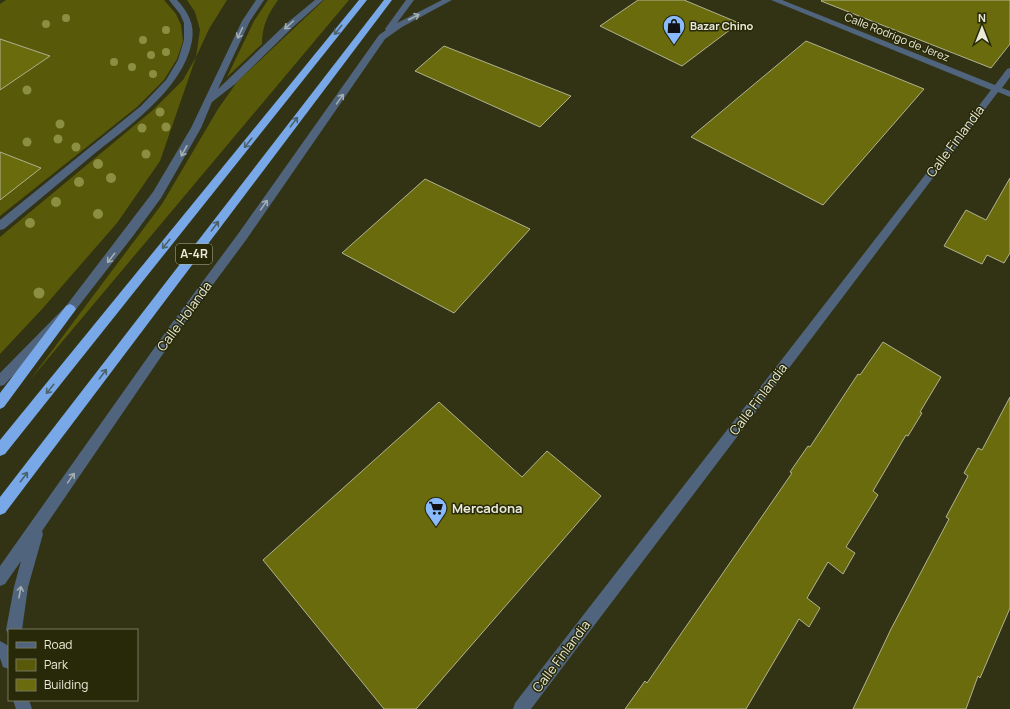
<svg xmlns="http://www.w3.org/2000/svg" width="1010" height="709" font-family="Manrope,sans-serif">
  <rect width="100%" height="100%" fill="#323314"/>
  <!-- green -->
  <g fill="#585909">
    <polygon points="6,0 164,0 176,14 181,25 183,41 177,59 164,80 137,107 0,216 0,200 40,168 0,152 0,90 50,56 0,39 0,4"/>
    <polygon points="187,0 227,0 209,29 196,57 160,161 117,223 43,308 0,354 0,237 153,110 183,80 196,57 200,30 195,12"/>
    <path d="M268,0H278C268,14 262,26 262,44L227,77L254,21Z"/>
    <polygon points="324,0 349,0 30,380 162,204 218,109 237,82"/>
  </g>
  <!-- building -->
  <g fill="#6a6b0d" stroke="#b1b390">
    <polygon points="638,0 684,0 739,23 682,66 600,26"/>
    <polygon points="822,0 1010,0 1010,44 991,68 821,1"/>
    <polygon points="0,39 50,56 0,90"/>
    <polygon points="806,41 924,89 823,205 691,137"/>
    <polygon points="444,46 571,96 540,127 415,71"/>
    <polygon points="0,152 41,168 0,200"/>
    <polygon points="1010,178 1010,253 1004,263 987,255 982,264 944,246 966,210 986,220"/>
    <polygon points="425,179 530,229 454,313 342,253"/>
    <polygon points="883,342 941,377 920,412 922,413 908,436 906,435 873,491 878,495 846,547 855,553 843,574 828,562 807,598 820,608 809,627 799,619 746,709 625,709 645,681 647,683 792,473 790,472 808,446 810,447 858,374 860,375"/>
    <polygon points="1010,397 1010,608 980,678 978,676 966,709 853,709 891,629 949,519 946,517 968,476 964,473 978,448 982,450"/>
    <polygon points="439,402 522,477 547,451 601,496 416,709 384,709 263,560"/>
  </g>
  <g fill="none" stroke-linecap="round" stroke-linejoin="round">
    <!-- minor -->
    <g fill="#50647e" fill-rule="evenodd">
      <path d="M169,0H177C188,12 195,24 192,41C183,91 124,129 88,159C60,182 32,206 4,229L0,230V220L141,106L166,80L178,60L184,40V23L180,14Z"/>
      <polygon points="256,0 264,0 250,21 218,89 287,23 315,0 323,0 293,27 235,84 212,102 201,128 161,198 133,236 74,312 4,385 0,386 0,373 66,306 153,192 191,128 242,21"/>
      <polygon points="406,0 414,0 397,23 442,0 452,0 402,27 385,39 246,240 180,329 42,531 43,534 28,587 22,630 9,630 9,635 6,630 14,587 21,561 5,584 0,586 0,566 172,323 238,234 379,35 386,30 385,29"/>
      <polygon points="771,0 782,0 995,85 1007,69 1010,68 1010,77 1002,88 1010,91 1010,97 998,92 531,709 513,709 515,703 991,90"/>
      <polygon points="0,641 9,646 9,669 3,667 0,658"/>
      <polygon points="13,700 29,700 32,709 16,709"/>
    </g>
    <!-- highway -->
    <g fill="#78a8e8" fill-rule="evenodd">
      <polygon points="359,0 367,0 5,454 0,456 0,440"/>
      <polygon points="384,0 392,0 5,513 0,515 0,497"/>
      <polygon points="70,304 74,306 76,309 74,312 4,407 0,409 0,393 66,306"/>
    </g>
  </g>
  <!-- trees -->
  <g fill="#8c8e41">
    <circle cx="66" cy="18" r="4"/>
    <circle cx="46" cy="24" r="4"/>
    <circle cx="166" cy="30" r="4"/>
    <circle cx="143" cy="40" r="4"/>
    <circle cx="166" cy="52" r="4"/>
    <circle cx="151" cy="55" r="4"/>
    <circle cx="114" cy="62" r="4"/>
    <circle cx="132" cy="67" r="4"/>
    <circle cx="153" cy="74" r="4"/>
    <circle cx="27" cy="90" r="4.5"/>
    <circle cx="160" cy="112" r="4.5"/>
    <circle cx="60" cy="124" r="4.5"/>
    <circle cx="166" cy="127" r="4.5"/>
    <circle cx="142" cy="128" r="4.5"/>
    <circle cx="58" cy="139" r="4.5"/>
    <circle cx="27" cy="142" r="4.5"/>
    <circle cx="76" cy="147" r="4.5"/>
    <circle cx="146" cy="154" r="4.5"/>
    <circle cx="98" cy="164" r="5"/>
    <circle cx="111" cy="178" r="5"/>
    <circle cx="79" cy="182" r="5"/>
    <circle cx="56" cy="202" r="5"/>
    <circle cx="98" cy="214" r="5"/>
    <circle cx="30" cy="223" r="5"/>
    <circle cx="39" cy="293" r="5.5"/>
  </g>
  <!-- one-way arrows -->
  <defs><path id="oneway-shaft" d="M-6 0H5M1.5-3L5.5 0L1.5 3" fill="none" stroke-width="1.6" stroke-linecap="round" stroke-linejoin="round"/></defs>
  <g stroke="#a5aeb0">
    <use href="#oneway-shaft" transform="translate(414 17) rotate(-27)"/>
    <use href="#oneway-shaft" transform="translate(289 25) rotate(138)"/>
    <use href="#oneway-shaft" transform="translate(240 33) rotate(115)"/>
    <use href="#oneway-shaft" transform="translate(340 99) rotate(-55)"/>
    <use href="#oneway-shaft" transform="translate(184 151) rotate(119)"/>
    <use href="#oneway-shaft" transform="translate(264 205) rotate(-55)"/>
    <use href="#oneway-shaft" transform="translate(111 258) rotate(128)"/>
    <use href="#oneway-shaft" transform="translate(71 478) rotate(-55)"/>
    <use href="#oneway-shaft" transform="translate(20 592) rotate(-80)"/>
  </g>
  <g stroke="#4c626d">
    <use href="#oneway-shaft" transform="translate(338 30) rotate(129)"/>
    <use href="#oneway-shaft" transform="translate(294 122) rotate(-53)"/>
    <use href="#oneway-shaft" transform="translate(248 143) rotate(129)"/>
    <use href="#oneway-shaft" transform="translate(215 226) rotate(-53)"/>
    <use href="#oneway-shaft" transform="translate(166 244) rotate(129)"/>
    <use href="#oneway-shaft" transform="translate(103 374) rotate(-53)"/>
    <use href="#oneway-shaft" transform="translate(50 389) rotate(129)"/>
    <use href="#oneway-shaft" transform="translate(24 477) rotate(-53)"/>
  </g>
  <!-- icons -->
  <defs>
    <g id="shop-pin" transform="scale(1.15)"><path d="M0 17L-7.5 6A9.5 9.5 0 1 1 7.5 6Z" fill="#89bafc" stroke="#282909"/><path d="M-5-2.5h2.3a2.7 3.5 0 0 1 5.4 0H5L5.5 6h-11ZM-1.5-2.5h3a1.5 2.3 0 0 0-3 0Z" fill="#111"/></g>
    <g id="supermarket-pin" transform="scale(1.15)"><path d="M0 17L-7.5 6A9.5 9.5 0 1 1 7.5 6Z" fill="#89bafc" stroke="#282909"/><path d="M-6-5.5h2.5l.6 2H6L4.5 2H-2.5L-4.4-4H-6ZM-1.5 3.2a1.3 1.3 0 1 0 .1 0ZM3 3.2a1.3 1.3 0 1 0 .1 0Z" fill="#111"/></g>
  </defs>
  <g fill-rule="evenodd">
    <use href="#shop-pin" x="674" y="26"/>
    <use href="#supermarket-pin" x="436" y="508"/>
  </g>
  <g text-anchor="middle" stroke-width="3" stroke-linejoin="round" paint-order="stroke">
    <!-- far-poi labels -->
    <g font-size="11" font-weight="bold" fill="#eaebd8" stroke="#282909" text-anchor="start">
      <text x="690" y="30">Bazar Chino</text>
    </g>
    <!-- far-street labels -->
    <g font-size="11" fill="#eaebd8" stroke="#282909">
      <text transform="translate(897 37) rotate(22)" y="4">Calle Rodrigo de Jerez</text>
    </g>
    <!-- shield labels -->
    <rect fill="#282909" stroke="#b0b19a" stroke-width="1" x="176" y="244" width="36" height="20" rx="3"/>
    <g font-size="12" font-weight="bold" fill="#eaebd8">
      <text x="194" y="258">A-4R</text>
    </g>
    <!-- street labels -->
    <g font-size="13" fill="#eaebd8" stroke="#282909">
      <text transform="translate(955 141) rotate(-53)" y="5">Calle Finlandia</text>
      <text transform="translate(184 316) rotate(-54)" y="5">Calle Holanda</text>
      <text transform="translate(758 399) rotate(-53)" y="5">Calle Finlandia</text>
      <text transform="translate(561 656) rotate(-53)" y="5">Calle Finlandia</text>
    </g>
    <!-- poi labels -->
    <g font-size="13" font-weight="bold" fill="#eaebd8" stroke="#282909" text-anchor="start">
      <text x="452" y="513">Mercadona</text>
    </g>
  </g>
  <!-- legend -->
  <rect x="8" y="629" width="130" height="72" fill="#282909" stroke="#76775c"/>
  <rect x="16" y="642" width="20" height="6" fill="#50647e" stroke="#76775c"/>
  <text x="44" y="649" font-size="12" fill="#eaebd8">Road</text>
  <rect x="16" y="659" width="20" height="12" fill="#585909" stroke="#76775c"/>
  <text x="44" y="669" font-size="12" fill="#eaebd8">Park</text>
  <rect x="16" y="679" width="20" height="12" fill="#6a6b0d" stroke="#76775c"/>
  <text x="44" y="689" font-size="12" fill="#eaebd8">Building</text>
  <!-- north arrow -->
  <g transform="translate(982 28)" stroke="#282909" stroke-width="3" paint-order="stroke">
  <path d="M0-3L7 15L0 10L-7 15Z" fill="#eaebd8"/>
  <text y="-6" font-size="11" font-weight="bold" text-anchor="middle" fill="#eaebd8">N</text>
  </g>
</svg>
